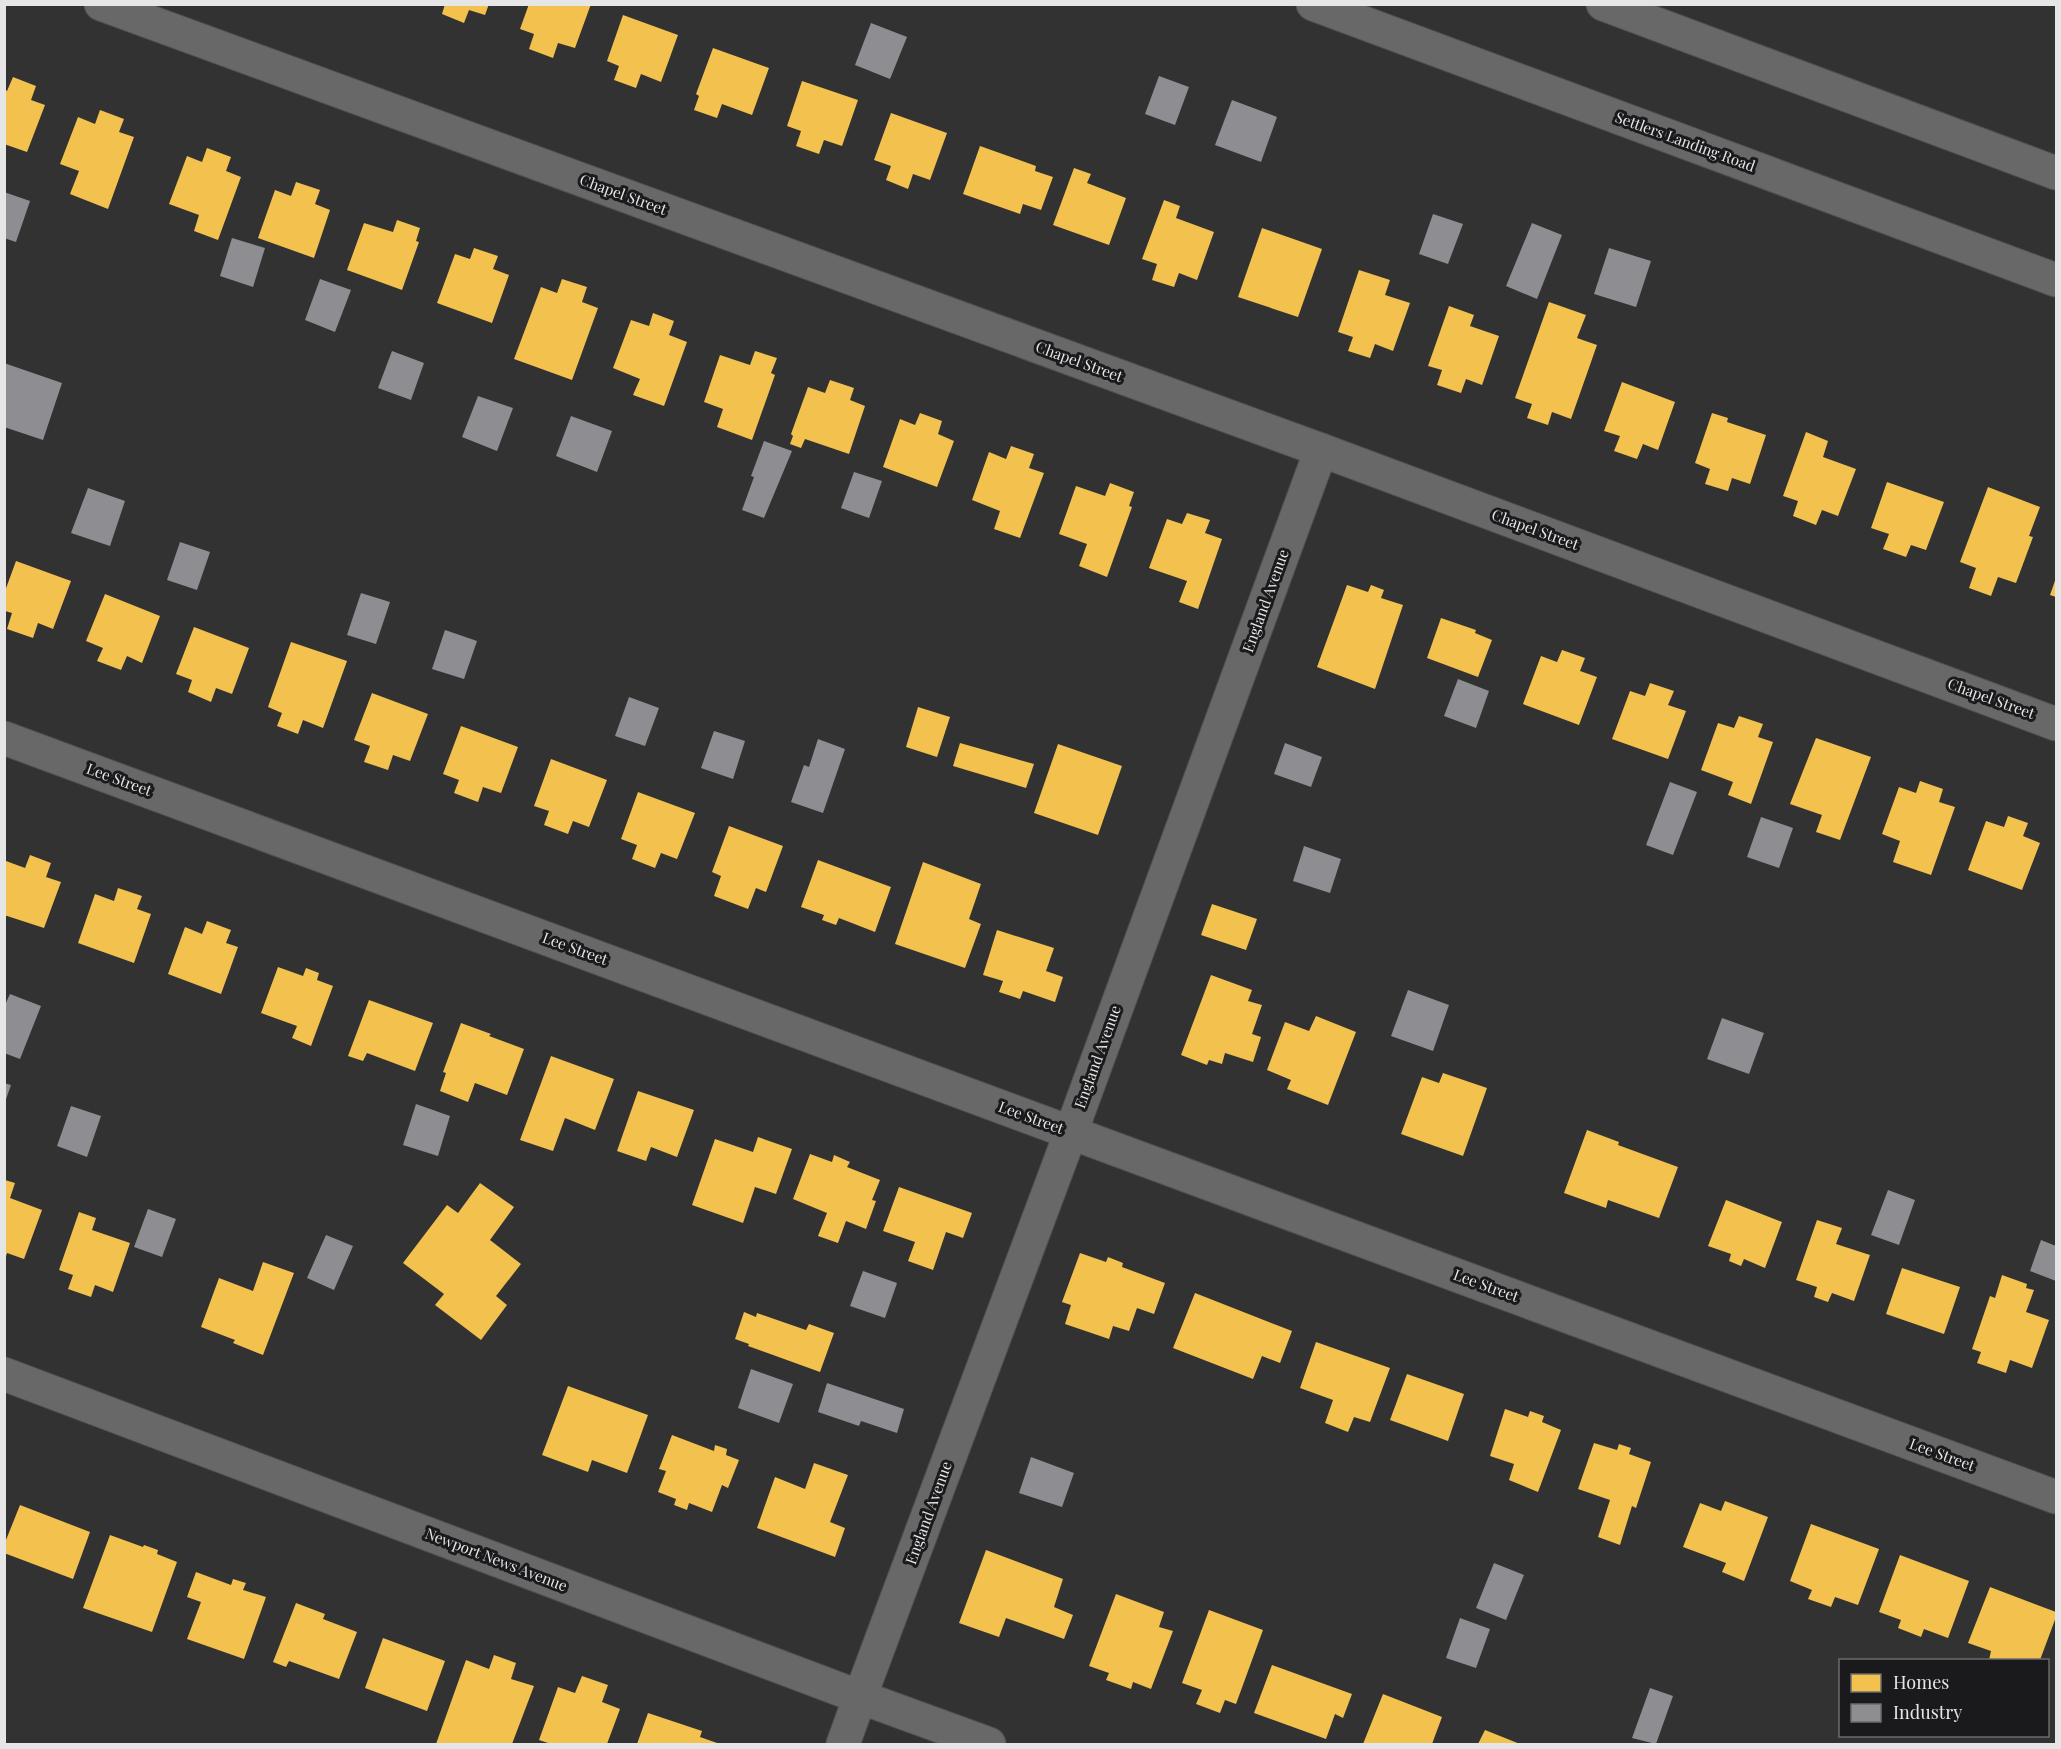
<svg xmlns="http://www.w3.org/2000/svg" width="2061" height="1749" font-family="'Playfair Display',serif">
  <rect width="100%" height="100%" fill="#333233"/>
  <!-- homes -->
  <g fill="#f2c14e">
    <polygon points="445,4 489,4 485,15 469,10 464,23 442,14"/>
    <polygon points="529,4 591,4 575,48 558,43 553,58 529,49 534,34 520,29"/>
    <polygon points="623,15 678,35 661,82 641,74 636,88 614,80 619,66 607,61"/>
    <polygon points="713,48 769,68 752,115 722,104 717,118 694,110 699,96 696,94"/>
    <polygon points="13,77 36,86 31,100 45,105 27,152 4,144 4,89 7,91"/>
    <polygon points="802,81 858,100 842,146 824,140 819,154 796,146 801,131 787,126"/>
    <polygon points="100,110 124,119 119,132 134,137 108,209 70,194 79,171 60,164 78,117 95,124"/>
    <polygon points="891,113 947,133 930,180 913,174 908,189 886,180 891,166 874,160"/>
    <polygon points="980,146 1036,166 1035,171 1053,177 1041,210 1023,204 1020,214 963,194"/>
    <polygon points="207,148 231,157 226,171 241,177 218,240 194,231 199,215 169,204 187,156 202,162"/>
    <polygon points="1074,168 1091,174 1087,183 1126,198 1109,245 1053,225"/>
    <polygon points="296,182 320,190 315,204 330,210 314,258 258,238 275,190 291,196"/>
    <polygon points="1164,200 1180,206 1176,218 1214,232 1197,280 1179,273 1174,287 1152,280 1157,264 1142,259"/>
    <polygon points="397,220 420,228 416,241 419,242 402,290 347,270 364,223 393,232"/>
    <polygon points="1262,228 1322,249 1298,317 1238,297"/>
    <polygon points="474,248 498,256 493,269 509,275 492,323 437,303 455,254 470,259"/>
    <polygon points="1359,270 1390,280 1385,295 1410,303 1393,351 1375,344 1370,358 1348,351 1353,337 1338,332"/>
    <polygon points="562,279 587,287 582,302 598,308 572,380 514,359 541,287 557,293"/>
    <polygon points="1549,302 1586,315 1577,338 1597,345 1571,419 1552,412 1548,425 1527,418 1532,404 1515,398"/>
    <polygon points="1449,306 1474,315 1470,326 1499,336 1482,385 1466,379 1461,393 1437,385 1442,370 1428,366"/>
    <polygon points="653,313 674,321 669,335 687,342 664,406 633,395 640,379 613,368 631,320 649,326"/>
    <polygon points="755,351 777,358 771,373 775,375 752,440 717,427 723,409 704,402 720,355 750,365"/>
    <polygon points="830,380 854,388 850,400 865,406 849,454 805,439 801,448 790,444 793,436 791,434 808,387 825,393"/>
    <polygon points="1622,382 1675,402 1658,450 1643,444 1637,459 1614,451 1620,436 1604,431"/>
    <polygon points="920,413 942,421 938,434 954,441 937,487 883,467 900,419 915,425"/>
    <polygon points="1712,413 1728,418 1727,422 1766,435 1750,484 1732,478 1728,491 1705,484 1710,469 1695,463"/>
    <polygon points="1806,432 1828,441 1823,457 1856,469 1838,516 1822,510 1816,525 1793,516 1798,501 1783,496"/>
    <polygon points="1011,446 1034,454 1029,468 1044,473 1020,538 994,529 1000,511 972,500 989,452 1006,459"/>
    <polygon points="1887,482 1944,502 1926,550 1911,545 1906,557 1883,549 1889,534 1871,528"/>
    <polygon points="1110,483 1134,492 1129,506 1132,507 1107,577 1079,566 1087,544 1059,534 1076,486 1105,496"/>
    <polygon points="1988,487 2040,507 2029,536 2033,537 2016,583 1998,577 1991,596 1969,588 1976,568 1960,562"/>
    <polygon points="1187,513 1210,520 1205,533 1222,539 1198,609 1179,602 1187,581 1149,568 1167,519 1182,524"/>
    <polygon points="16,561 71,581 53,629 38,623 33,638 7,629 12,613 5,611 5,591"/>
    <polygon points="2056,578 2056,597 2050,595"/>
    <polygon points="1347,585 1368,592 1371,585 1384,590 1381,598 1403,605 1375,689 1317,667"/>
    <polygon points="105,594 160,616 142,663 127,656 121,670 97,661 103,648 86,641"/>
    <polygon points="1441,618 1476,630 1475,633 1492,640 1478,677 1427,658"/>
    <polygon points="194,627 249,648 232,694 216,688 211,702 188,692 192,680 176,674"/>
    <polygon points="291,642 347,661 323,728 303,720 298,734 277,726 282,713 268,707"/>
    <polygon points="1562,650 1585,658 1580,671 1597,677 1579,725 1523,704 1541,656 1557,662"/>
    <polygon points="1650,683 1674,691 1668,705 1686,711 1668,759 1612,739 1630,691 1645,696"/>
    <polygon points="372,693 428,714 410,761 393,755 388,770 364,762 370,746 354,740"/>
    <polygon points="918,707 950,717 937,757 906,747"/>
    <polygon points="1739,716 1763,724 1758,737 1773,742 1751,804 1728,795 1733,782 1701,770 1718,723 1734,728"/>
    <polygon points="461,726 518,747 501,793 483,787 478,802 454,793 459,780 443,774"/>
    <polygon points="1816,738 1871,757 1840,840 1816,832 1822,815 1790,804"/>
    <polygon points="960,743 1034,764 1026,788 953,766"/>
    <polygon points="1058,744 1122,766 1098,835 1034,813"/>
    <polygon points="551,759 607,780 589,827 573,821 568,834 544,825 549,811 534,806"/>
    <polygon points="1920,781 1943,789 1939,802 1955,807 1931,875 1893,862 1900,841 1882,834 1899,787 1916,793"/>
    <polygon points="638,792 695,813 677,859 661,853 655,868 632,859 637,845 621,839"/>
    <polygon points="2008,816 2028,823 2023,836 2040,843 2022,890 1968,870 1986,821 2004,827"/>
    <polygon points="729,826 783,846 766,892 756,888 748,909 714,896 721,876 712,872"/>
    <polygon points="30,855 51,863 46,877 61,882 44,928 4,915 6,861 25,868"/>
    <polygon points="818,860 891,887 875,932 839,918 836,925 822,920 824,915 801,907"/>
    <polygon points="923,862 981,884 969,919 981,924 965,968 895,944"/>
    <polygon points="118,888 142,896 137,909 151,914 134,963 78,943 95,894 114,901"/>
    <polygon points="1212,904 1257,919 1246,950 1201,935"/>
    <polygon points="207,921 231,930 226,943 238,947 221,994 168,974 185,927 202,934"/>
    <polygon points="997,930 1054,948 1046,971 1063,977 1055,1002 1023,991 1020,999 999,992 1003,981 983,975"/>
    <polygon points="278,967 303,976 306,968 319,973 317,980 333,986 311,1046 292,1038 297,1026 261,1013"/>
    <polygon points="1211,975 1252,990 1248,1001 1262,1005 1252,1034 1261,1037 1253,1062 1225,1053 1222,1064 1209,1060 1207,1065 1181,1055"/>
    <polygon points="369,1000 433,1023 415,1071 367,1053 363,1061 348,1056"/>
    <polygon points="1316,1016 1356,1032 1328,1105 1287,1089 1291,1080 1267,1070 1285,1022 1309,1031"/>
    <polygon points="461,1023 491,1034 489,1036 524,1049 507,1095 475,1083 468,1102 440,1091 446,1073 443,1072"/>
    <polygon points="551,1056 614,1079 595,1130 565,1118 553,1151 520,1140"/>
    <polygon points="1443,1073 1487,1088 1463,1156 1401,1134 1422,1077 1439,1083"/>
    <polygon points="638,1091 694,1110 677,1157 651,1147 646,1161 617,1151"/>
    <polygon points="1587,1130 1619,1142 1618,1145 1678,1167 1659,1218 1608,1200 1606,1208 1564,1193"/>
    <polygon points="758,1137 792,1149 776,1194 755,1187 743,1223 692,1205 715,1139 753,1152"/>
    <polygon points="810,1154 832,1162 834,1155 850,1162 847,1167 880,1180 872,1200 876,1201 866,1229 846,1221 838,1243 818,1236 827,1213 793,1199"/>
    <polygon points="5,1180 15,1183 10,1198 42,1210 24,1259 7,1253 5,1259"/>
    <polygon points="480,1183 514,1207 490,1240 521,1264 496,1296 507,1305 481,1340 435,1305 444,1294 403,1263 447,1205 458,1213"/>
    <polygon points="899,1187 972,1213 963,1238 946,1232 933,1270 908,1261 915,1242 883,1231"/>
    <polygon points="1726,1200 1782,1222 1765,1268 1744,1259 1741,1266 1729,1261 1731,1254 1708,1246"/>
    <polygon points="79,1212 96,1218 92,1230 130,1243 113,1292 95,1285 91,1297 68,1289 73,1275 59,1270"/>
    <polygon points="1817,1220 1842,1228 1836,1244 1870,1255 1854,1301 1832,1293 1828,1302 1814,1297 1817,1287 1796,1280"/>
    <polygon points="1080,1253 1106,1262 1108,1257 1123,1263 1122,1267 1165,1283 1154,1314 1137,1308 1129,1331 1113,1326 1109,1339 1065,1324 1071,1305 1062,1302"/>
    <polygon points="263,1262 294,1273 263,1355 233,1343 235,1340 201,1327 219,1278 253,1291"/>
    <polygon points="1902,1268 1960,1287 1944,1334 1886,1314"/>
    <polygon points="2002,1275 2027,1284 2026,1288 2034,1290 2026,1312 2049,1320 2032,1368 2010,1360 2006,1373 1977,1363 1981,1352 1972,1349 1990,1296 1995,1298"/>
    <polygon points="1195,1293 1292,1331 1280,1363 1262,1356 1253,1379 1173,1348"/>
    <polygon points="744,1312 756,1317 757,1313 806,1330 809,1324 834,1333 820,1372 748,1346 749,1344 735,1339"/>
    <polygon points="1316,1342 1390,1368 1370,1422 1354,1417 1348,1432 1325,1423 1333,1400 1300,1388"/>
    <polygon points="1407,1374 1464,1394 1448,1441 1390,1420"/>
    <polygon points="568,1386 648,1415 627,1473 592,1460 588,1472 542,1455"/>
    <polygon points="1505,1409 1528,1417 1530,1411 1544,1416 1542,1422 1561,1430 1538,1492 1509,1480 1514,1464 1490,1456"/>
    <polygon points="672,1435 714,1451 715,1445 727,1449 726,1455 739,1460 728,1488 722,1485 712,1512 689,1503 687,1510 674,1505 676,1499 658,1492 666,1471 659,1469"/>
    <polygon points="1594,1443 1617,1450 1619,1444 1631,1448 1629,1454 1651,1462 1636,1508 1632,1506 1620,1545 1598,1537 1610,1500 1578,1489"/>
    <polygon points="814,1463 848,1475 830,1522 845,1528 835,1557 757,1528 775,1477 805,1489"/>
    <polygon points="1725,1501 1768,1517 1744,1581 1722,1572 1726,1563 1683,1547 1700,1503 1721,1511"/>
    <polygon points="20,1505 90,1532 73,1579 4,1553 4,1545"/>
    <polygon points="1811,1524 1879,1549 1858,1605 1835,1597 1831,1607 1808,1599 1812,1590 1790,1581"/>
    <polygon points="110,1535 143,1547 144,1545 158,1550 157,1554 177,1562 152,1632 83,1608"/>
    <polygon points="986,1550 1063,1579 1054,1607 1073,1615 1064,1639 1006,1618 999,1637 959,1623"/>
    <polygon points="1900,1555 1969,1581 1948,1638 1924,1629 1921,1637 1898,1628 1901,1620 1879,1612"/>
    <polygon points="196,1572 231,1585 233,1579 246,1583 243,1590 266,1597 244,1659 187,1639 201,1602 187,1597"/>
    <polygon points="1990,1587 2056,1612 2056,1617 2040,1660 1989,1660 1991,1651 1968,1643"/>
    <polygon points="1116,1594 1164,1612 1159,1627 1173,1631 1151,1689 1133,1682 1131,1689 1106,1680 1109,1673 1089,1666"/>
    <polygon points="296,1603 325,1614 323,1619 357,1632 339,1679 289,1661 286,1667 273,1662"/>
    <polygon points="1209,1610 1263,1630 1236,1704 1225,1700 1220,1713 1196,1704 1202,1690 1182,1683"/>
    <polygon points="383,1638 445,1661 427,1711 365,1688"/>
    <polygon points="494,1655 516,1663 511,1679 534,1686 512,1744 436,1744 466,1660 489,1669"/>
    <polygon points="1272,1665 1352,1694 1343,1718 1335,1714 1326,1739 1254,1713"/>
    <polygon points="582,1676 608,1685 602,1702 620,1709 607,1744 551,1744 539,1740 558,1687 575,1693"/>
    <polygon points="1383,1694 1442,1717 1432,1744 1363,1744"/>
    <polygon points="648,1713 702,1731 700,1737 720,1744 637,1744"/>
    <polygon points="1485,1730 1520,1744 1478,1744"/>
  </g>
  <!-- industry -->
  <g fill="#8d8d92">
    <polygon points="871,23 907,37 890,79 855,65"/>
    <polygon points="1159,76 1189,87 1175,125 1145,114"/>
    <polygon points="1232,100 1277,117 1261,162 1215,145"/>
    <polygon points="4,192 30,201 16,242 4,238"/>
    <polygon points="1433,214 1463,224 1448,264 1419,254"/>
    <polygon points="1532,223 1562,235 1537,299 1506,286"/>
    <polygon points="232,238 265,248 253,287 220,276"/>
    <polygon points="1609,248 1651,261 1636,307 1594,294"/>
    <polygon points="320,279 351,290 335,332 305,320"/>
    <polygon points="392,351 424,363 411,400 378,388"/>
    <polygon points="4,363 62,383 43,440 4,427"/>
    <polygon points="478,396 513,408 497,451 462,437"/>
    <polygon points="571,416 612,431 597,472 556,456"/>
    <polygon points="764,441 792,451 764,518 742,510 754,477 751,476"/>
    <polygon points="854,472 882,481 869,518 841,508"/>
    <polygon points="88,488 125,501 110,546 71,533"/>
    <polygon points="180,542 210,552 197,590 167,580"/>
    <polygon points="361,593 390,602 376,644 347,635"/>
    <polygon points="445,630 477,641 464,679 432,669"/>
    <polygon points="1458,679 1489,691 1476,728 1444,716"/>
    <polygon points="629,697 659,708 645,746 615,736"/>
    <polygon points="714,731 745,741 733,779 701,768"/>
    <polygon points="818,739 845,749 823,813 791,802 804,765 809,767"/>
    <polygon points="1285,743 1322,757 1311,787 1274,774"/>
    <polygon points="1670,782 1697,792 1673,855 1646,845"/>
    <polygon points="1761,817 1793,828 1779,868 1747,857"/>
    <polygon points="1304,846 1341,859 1330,893 1293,881"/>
    <polygon points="1408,990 1449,1005 1433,1051 1391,1036"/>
    <polygon points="10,994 41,1006 20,1059 4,1053 4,1007"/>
    <polygon points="1722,1018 1764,1033 1749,1074 1707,1059"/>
    <polygon points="4,1083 11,1085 5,1102 4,1102"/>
    <polygon points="416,1104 450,1116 438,1156 403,1145"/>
    <polygon points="71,1106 101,1116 87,1157 57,1146"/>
    <polygon points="1888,1190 1915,1200 1899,1245 1871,1235"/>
    <polygon points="148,1209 176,1219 162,1257 134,1247"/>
    <polygon points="326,1235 353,1246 334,1290 307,1278"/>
    <polygon points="2041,1240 2056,1246 2056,1281 2030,1271"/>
    <polygon points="863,1271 897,1283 885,1318 850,1306"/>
    <polygon points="751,1369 793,1384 779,1423 738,1408"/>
    <polygon points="827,1383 904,1409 897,1433 861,1421 859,1426 818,1412"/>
    <polygon points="1031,1457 1074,1473 1062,1507 1019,1493"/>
    <polygon points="1494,1563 1524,1575 1506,1620 1476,1608"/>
    <polygon points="1460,1618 1490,1629 1476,1668 1446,1658"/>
    <polygon points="1650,1688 1673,1696 1656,1744 1632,1738"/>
  </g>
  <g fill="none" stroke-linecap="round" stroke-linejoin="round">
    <!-- minor casing -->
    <g stroke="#504f50" stroke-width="35">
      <g id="minor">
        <polyline points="101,4 1321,450 2056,724"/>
        <polyline points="4,738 2056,1497"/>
        <polyline points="4,1374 860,1697 1071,1132 1321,450"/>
      </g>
    </g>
    <!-- tertiary casing -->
    <g stroke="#504f50" stroke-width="35">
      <polyline id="tertiary" points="843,1744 860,1697 989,1744"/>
    </g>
    <!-- secondary casing -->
    <g stroke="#504f50" stroke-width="35">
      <g id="secondary">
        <polyline points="1313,4 2056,280"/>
        <polyline points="1603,4 2056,173"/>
      </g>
    </g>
    <!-- minor -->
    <use href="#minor" stroke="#696869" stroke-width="33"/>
    <!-- tertiary -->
    <use href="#tertiary" stroke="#696869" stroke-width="33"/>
    <!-- secondary -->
    <use href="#secondary" stroke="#696869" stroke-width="33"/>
  </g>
  <g text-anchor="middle" stroke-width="6" stroke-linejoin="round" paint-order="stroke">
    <!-- street labels -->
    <g font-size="15" fill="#e7e6e7" stroke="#1a191b">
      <text transform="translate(1685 142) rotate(20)" y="5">Settlers Landing Road</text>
      <text transform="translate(623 195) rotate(20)" y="5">Chapel Street</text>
      <text transform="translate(1079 362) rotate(20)" y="5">Chapel Street</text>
      <text transform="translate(1535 530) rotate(20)" y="5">Chapel Street</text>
      <text transform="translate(1266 601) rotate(-70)" y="5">England Avenue</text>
      <text transform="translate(1991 699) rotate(20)" y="5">Chapel Street</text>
      <text transform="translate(119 780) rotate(20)" y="5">Lee Street</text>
      <text transform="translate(575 949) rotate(20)" y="5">Lee Street</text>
      <text transform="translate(1098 1057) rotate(-70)" y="5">England Avenue</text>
      <text transform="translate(1031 1118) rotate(20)" y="5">Lee Street</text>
      <text transform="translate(1486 1286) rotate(20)" y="5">Lee Street</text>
      <text transform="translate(1942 1455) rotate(20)" y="5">Lee Street</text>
      <text transform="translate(929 1513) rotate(-70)" y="5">England Avenue</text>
      <text transform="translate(496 1560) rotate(21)" y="5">Newport News Avenue</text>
    </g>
  </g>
  <!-- border -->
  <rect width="2061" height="1749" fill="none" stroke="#e7e6e7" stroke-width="12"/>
  <!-- legend -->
  <rect x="1839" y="1659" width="210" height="78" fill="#1a191b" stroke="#6c6b6d" stroke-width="1.5"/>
  <rect x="1851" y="1674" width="30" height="18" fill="#f2c14e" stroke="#6c6b6d" stroke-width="1.5"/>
  <text x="1893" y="1689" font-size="18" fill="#e7e6e7">Homes</text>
  <rect x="1851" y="1704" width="30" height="18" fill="#8d8d92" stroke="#6c6b6d" stroke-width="1.5"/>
  <text x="1893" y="1719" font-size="18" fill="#e7e6e7">Industry</text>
</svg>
